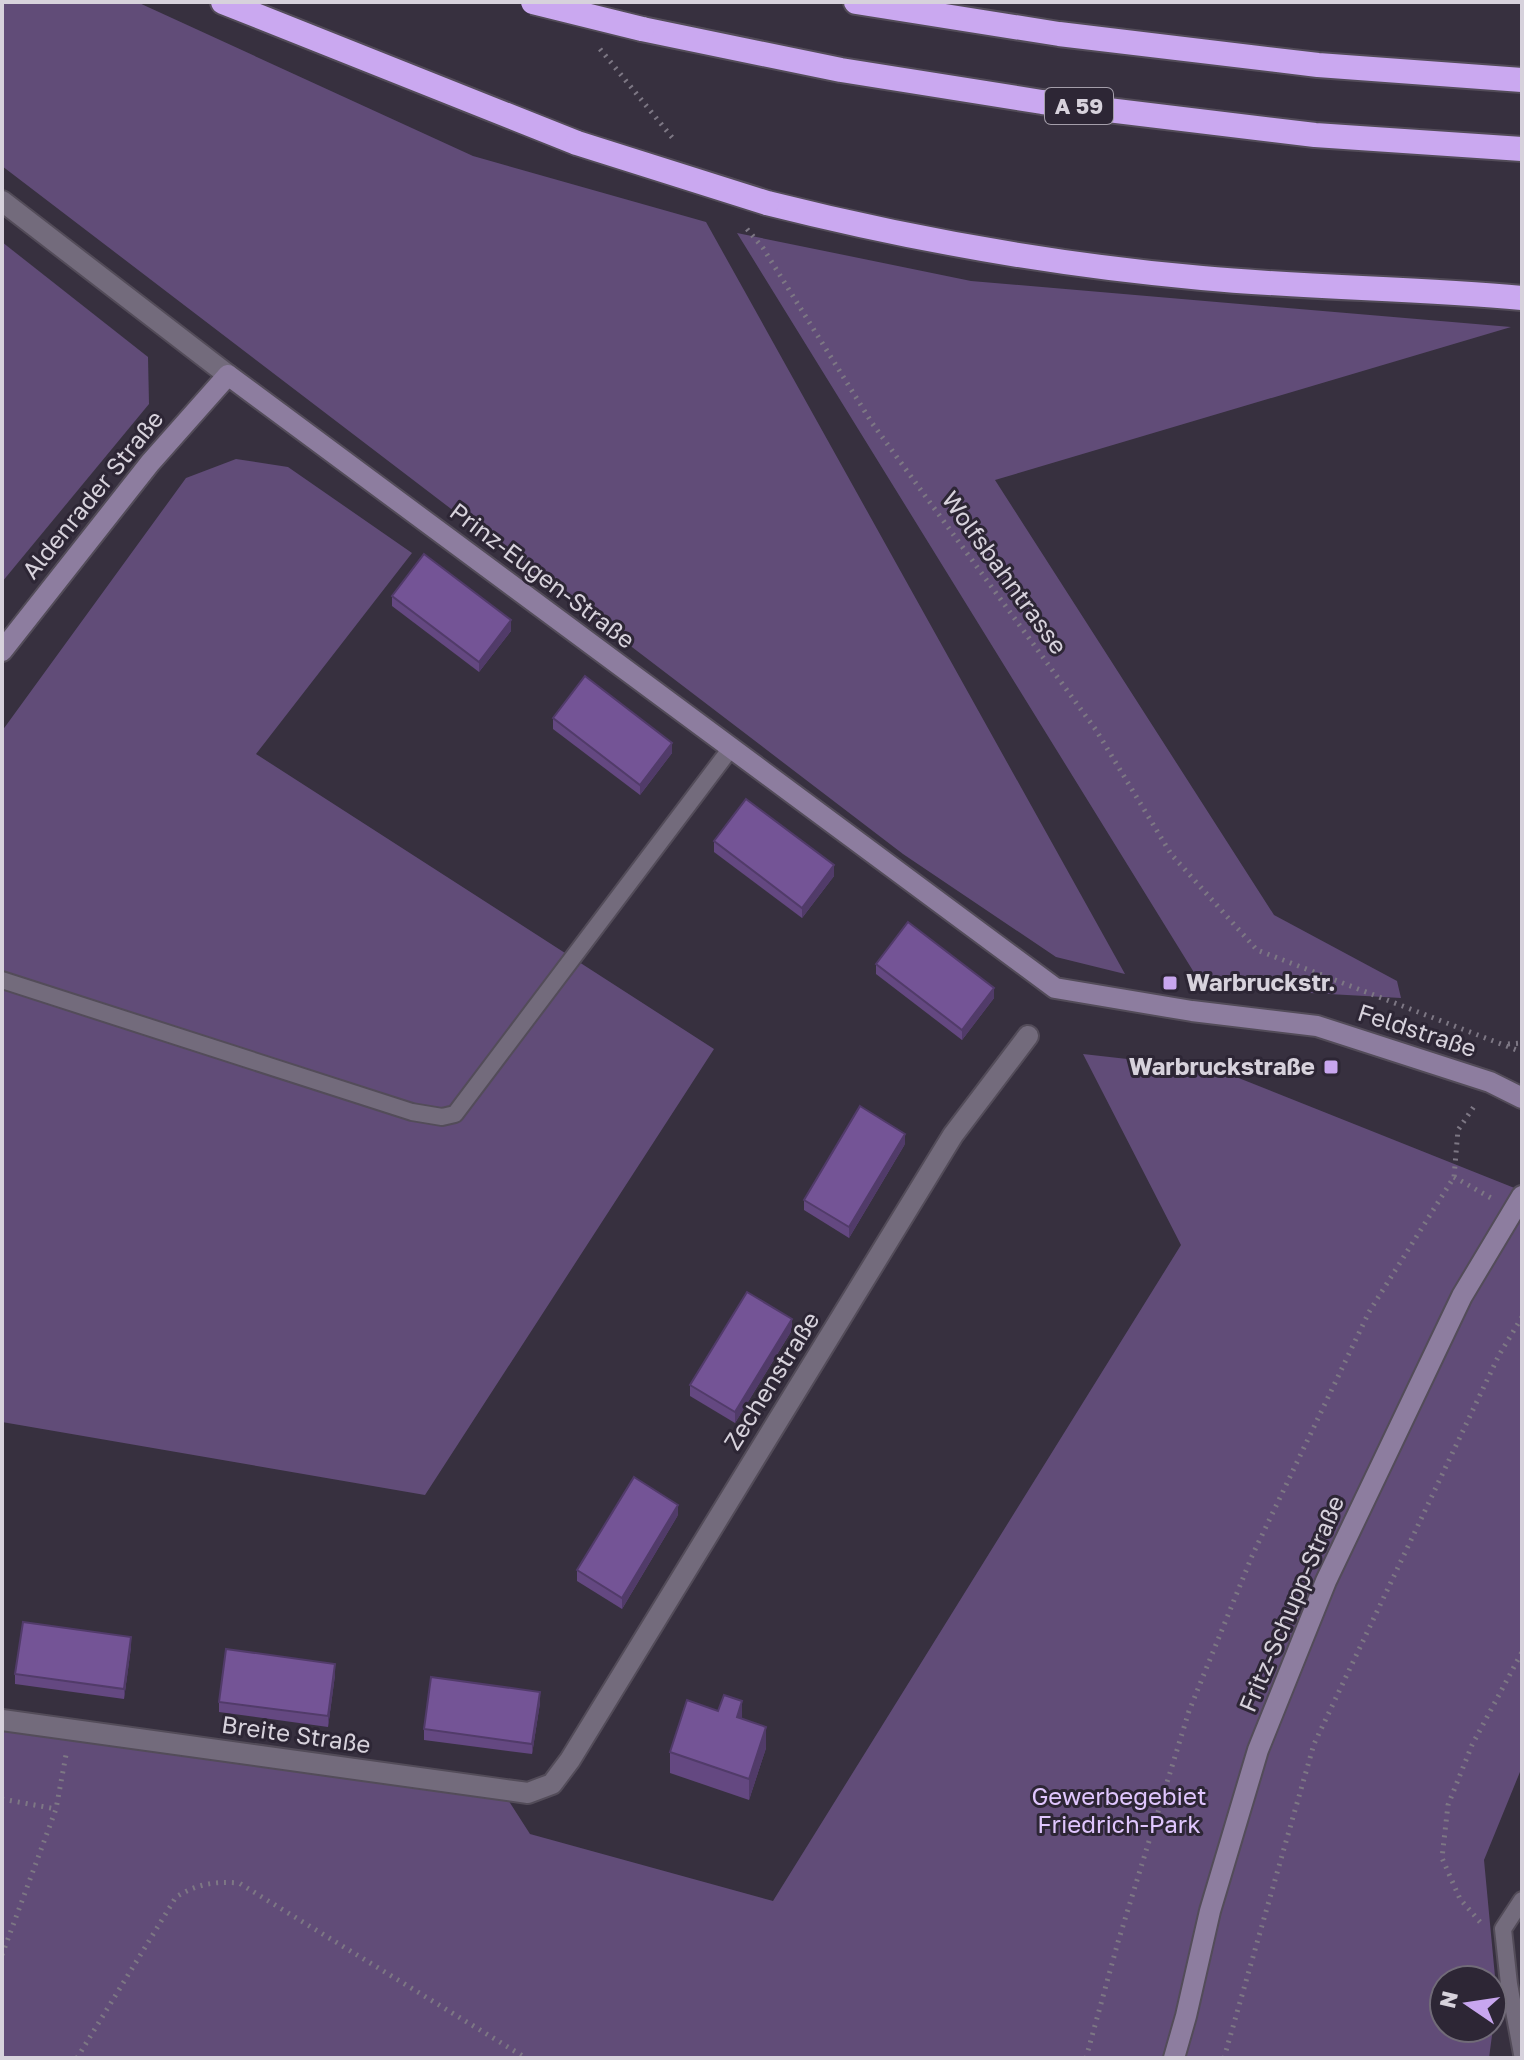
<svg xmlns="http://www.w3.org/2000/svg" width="1524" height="2060" font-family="'Golos Text',sans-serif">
  <rect width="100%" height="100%" fill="#37303f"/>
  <!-- green -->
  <g fill="#614c78" fill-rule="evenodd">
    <polygon points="2,2 137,2 473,156 706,222 1125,974 1056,957 903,854 2,166"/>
    <polygon points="737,233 971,281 1511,327 995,480 1274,915 1397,981 1401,998 1203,987"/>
    <polygon points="2,242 148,357 149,404 2,582"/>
    <polygon points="236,459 288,467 412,553 256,754 714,1049 425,1495 2,1422 2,731 186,478"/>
    <path d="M1083,1054L1216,1069L1522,1191V1767L1484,1860L1497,1998L1489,2058H2V1727L505,1795L530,1834L773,1901L1181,1245ZM1444,1980H1492V2028H1444Z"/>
  </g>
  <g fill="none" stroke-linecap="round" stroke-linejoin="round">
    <!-- lane casing -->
    <g stroke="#534c59" stroke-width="20">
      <g id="lane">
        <polyline points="2,980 412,1112 442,1117 455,1114 731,748"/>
        <polyline points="1522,1900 1503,1929 1509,1984 1522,2054"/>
      </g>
    </g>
    <!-- street casing -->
    <g stroke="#534c59" stroke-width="24">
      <g id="street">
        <polyline points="2,201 228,375"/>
        <polyline points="2,1720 528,1793 552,1784 570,1760 953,1135 1028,1036"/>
      </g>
    </g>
    <!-- secondary casing -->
    <g stroke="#534c59" stroke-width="24">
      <g id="secondary">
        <polyline points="2,651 150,463 228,375 1055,988 1192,1011 1317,1026 1490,1082 1522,1098"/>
        <polyline points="1174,2058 1186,2016 1210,1911 1258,1750 1326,1581 1462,1296 1522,1196"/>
      </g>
    </g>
    <!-- highway casing -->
    <g stroke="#534c59" stroke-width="28">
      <g id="highway">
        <polyline points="223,2 577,143"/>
        <polyline points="856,2 1059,34 1318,65 1522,80"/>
        <polyline points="642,29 841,70 1042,102 1315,135 1522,149"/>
        <path d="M767,203C910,239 1054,265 1202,278C1308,288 1415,288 1522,298"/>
      </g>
    </g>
    <!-- path -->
    <g stroke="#7d7784" stroke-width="5" stroke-dasharray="2 6" stroke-linecap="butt">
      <polyline points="600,49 675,141"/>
      <polyline points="747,229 763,248 872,423 1096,730 1171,854 1257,950 1522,1052"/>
      <polyline points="1508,1044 1522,1043"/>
      <polyline points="1454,1177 1491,1198"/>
      <polyline points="2,1799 56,1809"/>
      <polyline points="1480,1922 1460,1899 1442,1858 1448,1805 1472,1745 1522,1652"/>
      <polyline points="2,1955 56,1809 66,1755"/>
      <path d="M77,2058L176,1897C197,1884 214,1881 239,1883L526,2058"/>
      <polyline points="1086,2058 1118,1942 1189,1711 1252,1556 1369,1312 1454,1177 1458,1130 1475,1105"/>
      <polyline points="1224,2058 1314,1744 1499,1355 1522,1317"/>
    </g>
    <!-- lane -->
    <use href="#lane" stroke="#736b7c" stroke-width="16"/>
    <!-- street -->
    <use href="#street" stroke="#736b7c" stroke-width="20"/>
    <!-- secondary -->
    <use href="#secondary" stroke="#8d7d9f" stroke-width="20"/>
    <!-- highway -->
    <use href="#highway" stroke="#caa8f0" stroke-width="24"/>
    <!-- highway-bridge casing -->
    <g stroke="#534c59" stroke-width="28" stroke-linecap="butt">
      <g id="highway-bridge">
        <polyline points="533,2 642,29"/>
        <polyline points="577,143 767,203"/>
      </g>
    </g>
    <!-- highway-bridge -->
    <use href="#highway-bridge" stroke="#caa8f0" stroke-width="24"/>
  </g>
  <!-- wall -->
  <g fill="#644881">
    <polygon points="392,596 511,631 479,672 392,606"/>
    <polygon points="553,718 672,753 640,795 553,729"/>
    <polygon points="714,841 834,876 802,918 714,852"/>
    <polygon points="876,964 994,998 962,1040 876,974"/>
    <polygon points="905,1144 849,1238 804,1210 804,1200"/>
    <polygon points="792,1330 735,1423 690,1396 690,1385"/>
    <polygon points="678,1515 622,1609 577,1581 577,1570"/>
    <polygon points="131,1647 124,1699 15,1684 15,1674"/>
    <polygon points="335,1675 328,1727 219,1712 219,1702"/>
    <polygon points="540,1703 532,1754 424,1740 424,1729"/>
    <polygon points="742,1719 766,1748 749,1800 670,1773 670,1752"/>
  </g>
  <!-- shaded-wall -->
  <g fill="#513b69">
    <polygon points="511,620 511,631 479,672 479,662"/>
    <polygon points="672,743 672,753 640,795 640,785"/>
    <polygon points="834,865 834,876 802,918 802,908"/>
    <polygon points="994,988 994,998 962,1040 962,1030"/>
    <polygon points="905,1134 905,1144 849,1238 849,1227"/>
    <polygon points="792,1319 792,1330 735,1423 735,1412"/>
    <polygon points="678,1505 678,1515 622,1609 622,1598"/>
    <polygon points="131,1637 131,1647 124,1699 124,1689"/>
    <polygon points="335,1664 335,1675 328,1727 328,1716"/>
    <polygon points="540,1692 540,1703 532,1754 532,1744"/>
    <polygon points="742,1701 742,1722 737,1717"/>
    <polygon points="766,1727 766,1748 749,1800 749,1779"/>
  </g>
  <!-- building -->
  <g fill="#745496" stroke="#513b69" stroke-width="2">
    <polygon points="424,554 511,620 479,662 392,596"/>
    <polygon points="585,676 672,743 640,785 553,718"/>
    <polygon points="746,799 834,865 802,908 714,841"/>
    <polygon points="908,922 994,988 962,1030 876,964"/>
    <polygon points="860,1106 905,1134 849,1227 804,1200"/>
    <polygon points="747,1292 792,1319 735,1412 690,1385"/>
    <polygon points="634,1477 678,1505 622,1598 577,1570"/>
    <polygon points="23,1622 131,1637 124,1689 15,1674"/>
    <polygon points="226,1649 335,1664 328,1716 219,1702"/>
    <polygon points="431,1677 540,1692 532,1744 424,1729"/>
    <polygon points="724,1695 742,1701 737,1717 766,1727 749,1779 670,1752 687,1700 718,1711"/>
  </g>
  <!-- markers -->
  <g fill="#c8a6ef" stroke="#2d2635" stroke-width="3">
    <rect x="1162" y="975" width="16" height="16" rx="4"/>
    <rect x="1323" y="1059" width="16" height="16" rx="4"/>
  </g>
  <g text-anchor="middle" stroke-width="6" stroke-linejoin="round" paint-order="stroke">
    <!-- shield labels -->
    <rect fill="#2d2635" stroke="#a49eaa" stroke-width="2" x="1045" y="88" width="68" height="36" rx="6"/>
    <g font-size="22" font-weight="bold" fill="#d7d2dc">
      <text x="1079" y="114">A 59</text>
    </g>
    <!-- street labels -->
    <g font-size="24" fill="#d7d2dc" stroke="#2d2635">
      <text transform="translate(93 495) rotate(-51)" y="8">Aldenrader Straße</text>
      <text transform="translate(1004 573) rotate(54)" y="8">Wolfsbahntrasse</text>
      <text transform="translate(542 576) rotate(37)" y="8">Prinz-Eugen-Straße</text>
      <text transform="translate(1417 1031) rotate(18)" y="8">Feldstraße</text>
      <text transform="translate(772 1381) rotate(-58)" y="8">Zechenstraße</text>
      <text transform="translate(1292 1604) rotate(-67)" y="8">Fritz-Schupp-Straße</text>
      <text transform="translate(296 1735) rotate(8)" y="8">Breite Straße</text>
    </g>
    <!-- poi labels -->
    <g font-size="24" font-weight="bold" fill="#d7d2dc" stroke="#2d2635" text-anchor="start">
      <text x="1186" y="991">Warbruckstr.</text>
      <text x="1315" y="1075" text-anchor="end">Warbruckstraße</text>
    </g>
    <!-- park labels -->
    <g font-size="24" fill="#e0c6fe" stroke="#2d2635">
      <text x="1119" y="1805">Gewerbegebiet<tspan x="1119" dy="28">Friedrich-Park</tspan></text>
    </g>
  </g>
  <!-- border -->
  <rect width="1524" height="2060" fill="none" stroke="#d7d2dc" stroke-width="8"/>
  <!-- north arrow -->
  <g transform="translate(1468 2004) rotate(283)"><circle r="38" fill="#2d2635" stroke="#716b78" stroke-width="2"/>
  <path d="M0-6L14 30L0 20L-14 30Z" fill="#c8a6ef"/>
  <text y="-12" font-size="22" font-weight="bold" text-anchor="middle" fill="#d7d2dc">N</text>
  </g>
</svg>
